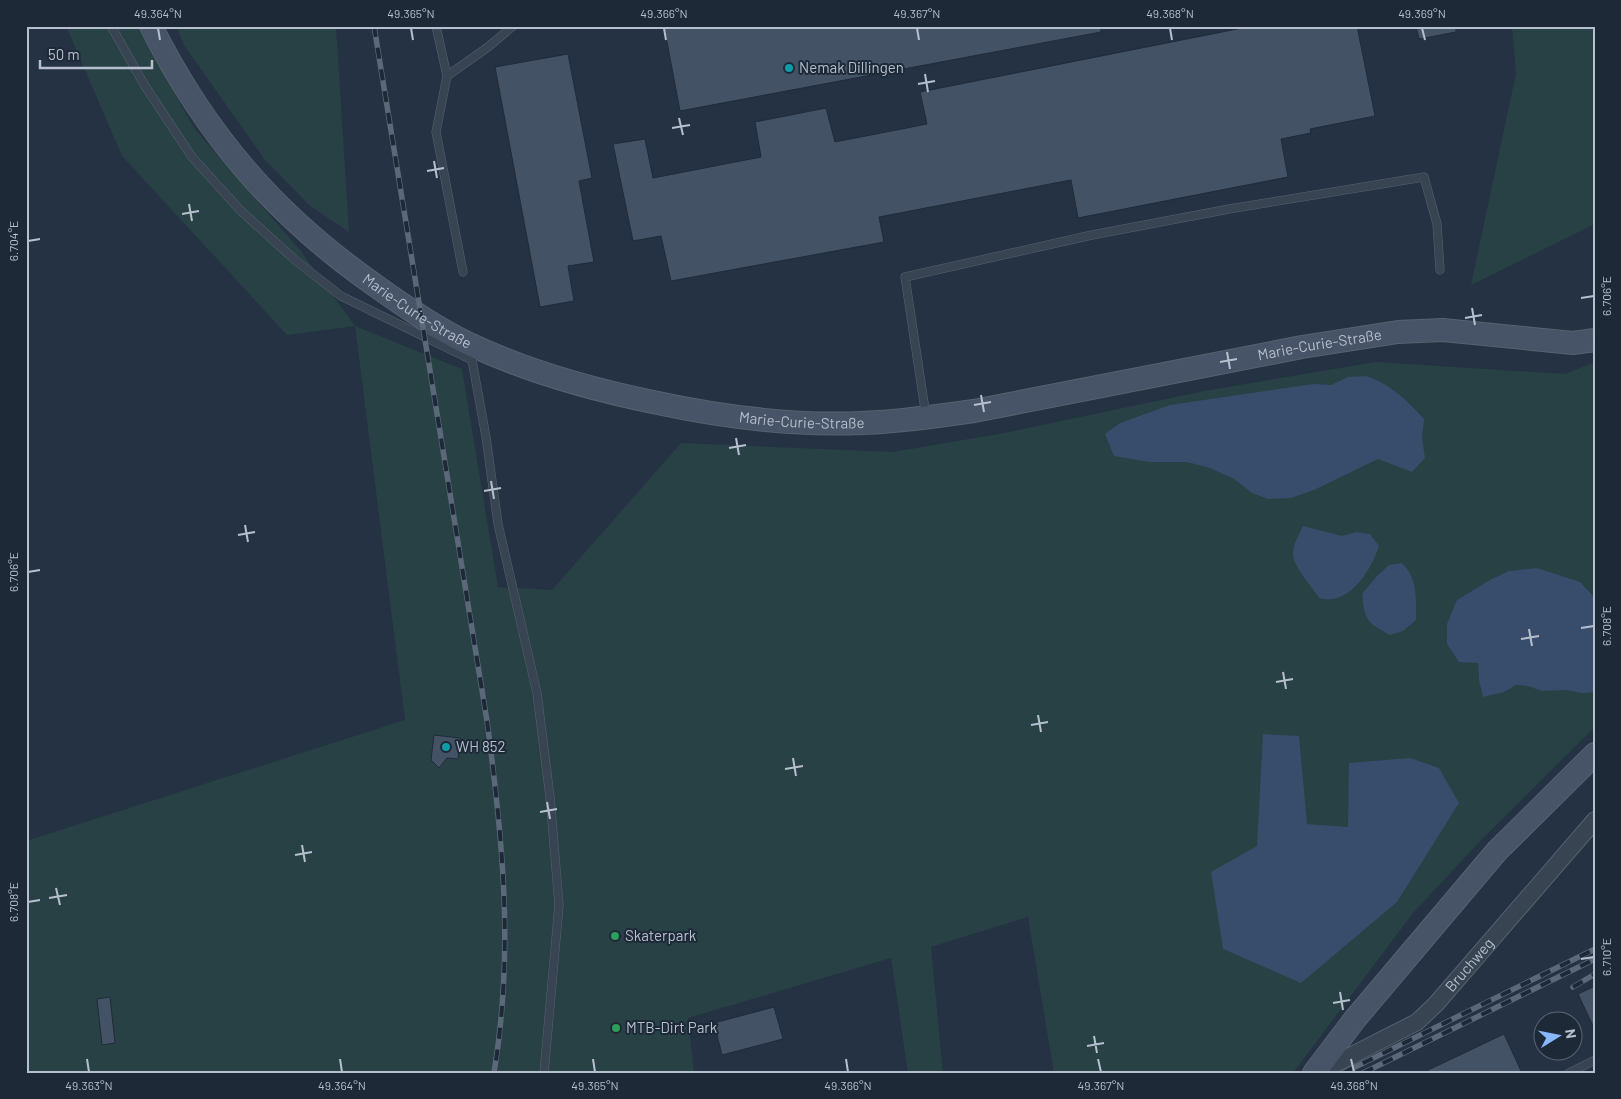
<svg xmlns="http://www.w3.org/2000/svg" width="1621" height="1099" font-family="Barlow,sans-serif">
  <rect width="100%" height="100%" fill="#253243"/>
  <!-- green -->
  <g fill="#274144">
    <polygon points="66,26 137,26 194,128 300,250 355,326 462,369 498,587 552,590 681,443 893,452 1004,433 1204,391 1376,362 1565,374 1595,362 1595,727 1483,838 1413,913 1293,1073 1054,1073 1028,917 931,947 943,1073 908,1073 891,958 688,1018 694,1073 26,1073 26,841 405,720 355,326 287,335 122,156"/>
    <polygon points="176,26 336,26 349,232 310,206 265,160 184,45"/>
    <polygon points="1512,26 1595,26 1595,224 1471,285 1516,73"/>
  </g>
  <!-- water -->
  <g fill="#374d6b">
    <path d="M1348,377C1355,377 1365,375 1372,378C1392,386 1410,403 1424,419L1422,438L1425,458L1412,472L1378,459L1314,490L1291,498L1268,499L1252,493L1234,479L1210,468L1187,462H1149L1114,456L1105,434L1120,423L1170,405L1313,384L1331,385Z"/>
    <path d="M1303,526L1342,536L1356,532L1370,534L1379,546C1371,570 1349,607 1319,598C1312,586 1292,566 1293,553C1293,544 1299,535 1303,526Z"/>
    <path d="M1402,563C1418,579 1416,598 1416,620L1403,631L1390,635C1366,622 1365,620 1362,594L1377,576L1389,565Z"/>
    <polygon points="1537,568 1580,582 1595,598 1595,692 1582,693 1566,690 1542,691 1528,686 1516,685 1504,692 1483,697 1479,680 1478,663 1459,662 1447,644 1447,624 1457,600 1490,580 1509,571"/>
    <polygon points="1263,734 1299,736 1307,824 1348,827 1349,763 1410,758 1439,768 1459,803 1397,902 1301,983 1223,949 1211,872 1257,846"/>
  </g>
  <!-- building -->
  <g fill="#435265" stroke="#202b3a">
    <polygon points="664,26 1101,26 1101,32 680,111"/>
    <polygon points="1252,26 1357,26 1375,116 1310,129 1311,133 1281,139 1288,177 1078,218 1071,180 879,217 884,242 671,281 661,236 633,241 613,144 645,139 653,178 761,157 755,122 826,108 835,142 927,124 920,92"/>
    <polygon points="1416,26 1456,26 1456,32 1419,39"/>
    <polygon points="568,54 592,178 579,181 594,262 568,266 574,301 540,307 495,67"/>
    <polygon points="434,735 460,738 458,759 447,758 439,768 431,760"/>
    <polygon points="1595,986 1595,1030 1578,994"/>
    <polygon points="110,997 115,1043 102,1045 97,999"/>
    <polygon points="774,1007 783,1039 722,1055 714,1023"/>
    <polygon points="1504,1034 1522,1073 1422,1073"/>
  </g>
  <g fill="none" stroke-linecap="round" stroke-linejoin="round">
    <!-- lane casing -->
    <g stroke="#576270" stroke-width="9">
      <g id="lane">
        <polyline points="111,26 145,86 192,157 241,211 295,260 341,296 472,360 486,437 498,524 537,693 550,797 559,905 544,1073"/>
        <polyline points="436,26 447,76 436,132 463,272"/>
        <polyline points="447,76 488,47 513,26"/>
        <polyline points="926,416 905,277 1092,235 1229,209 1424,177 1437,224 1440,270"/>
        <polyline points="1569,1073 1595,1060"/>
      </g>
    </g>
    <!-- street casing -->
    <g stroke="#576270" stroke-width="18">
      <g id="street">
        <path id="s1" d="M1317,1073L1417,1022L1436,1004L1595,820"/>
      </g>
    </g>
    <!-- secondary casing -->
    <g stroke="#576270" stroke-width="24">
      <g id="secondary">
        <path id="s2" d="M151,26C206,136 276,216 376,286C405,307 435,327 467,343C526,371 590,389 653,402C722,417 793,426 862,423C900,422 937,416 974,411L1302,347L1398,332L1443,330L1573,343L1595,340"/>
        <polyline points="1314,1073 1355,1019 1497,851 1595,754"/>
      </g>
    </g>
    <!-- lane -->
    <use href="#lane" stroke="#394453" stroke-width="8"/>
    <!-- street -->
    <use href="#street" stroke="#394453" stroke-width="16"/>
    <!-- secondary -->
    <use href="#secondary" stroke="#475366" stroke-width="22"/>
    <!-- rail casing -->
    <g stroke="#5b687a" stroke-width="5.5">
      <g id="rail">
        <path d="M374,26L487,721C503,841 514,952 494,1073"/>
        <polyline points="1573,987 1595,974"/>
        <polyline points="1343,1073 1595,949"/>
        <polyline points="1363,1073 1595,959"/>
      </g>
    </g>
    <!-- rail -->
    <use href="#rail" stroke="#1e2938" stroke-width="4" stroke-dasharray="11" stroke-linecap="butt"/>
  </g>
  <!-- ticks -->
  <path fill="none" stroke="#b6bfcd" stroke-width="2" d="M158,28L160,40M411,28L413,40M664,28L666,40M917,28L919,40M1170,28L1172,40M1422,28L1425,40M925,74L928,92M918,84L935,81M679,118L683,135M672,128L690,125M434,161L437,178M427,171L444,168M189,204L192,221M182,214L199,211M28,241L40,239M1581,298L1594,296M1472,308L1475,325M1465,318L1482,315M1227,352L1230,369M1220,362L1237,359M981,395L984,412M974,405L991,402M736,438L739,455M729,448L746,445M491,481L494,499M484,491L501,488M245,525L248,542M238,535L255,532M28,572L40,570M1581,628L1594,626M1529,629L1532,646M1521,639L1539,636M1283,672L1286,689M1276,682L1293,679M1038,715L1041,732M1031,725L1048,722M793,758L796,776M785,769L803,766M547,802L550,819M540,812L557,809M302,845L305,862M295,855L312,852M56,888L60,905M49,898L67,895M28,902L40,900M1581,959L1594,957M1340,992L1343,1010M1333,1003L1350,1000M1094,1036L1097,1053M1087,1046L1104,1043M87,1059L89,1072M340,1059L342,1072M593,1059L595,1072M846,1059L848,1072M1098,1059L1101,1072M1351,1059L1354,1072"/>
  <!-- markers -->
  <g fill="#0f9aa8" stroke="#1e2938" stroke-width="2">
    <circle cx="789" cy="68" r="5"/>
    <circle cx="446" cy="747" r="5"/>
  </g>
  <g fill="#2e9e5b" stroke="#1e2938" stroke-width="2">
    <circle cx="615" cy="936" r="5"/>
    <circle cx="616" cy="1028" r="5"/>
  </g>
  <g text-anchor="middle" stroke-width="4" stroke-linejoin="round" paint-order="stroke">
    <!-- poi labels -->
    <g font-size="15" fill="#b6bfcd" stroke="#1e2938" text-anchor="start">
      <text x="799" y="73">Nemak Dillingen</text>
      <text x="456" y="752">WH 852</text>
      <text x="625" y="941">Skaterpark</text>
      <text x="626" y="1033">MTB-Dirt Park</text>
    </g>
    <!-- street labels -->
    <g font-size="15" fill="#b6bfcd" stroke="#1e2938">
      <text dy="5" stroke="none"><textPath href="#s2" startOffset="396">Marie-Curie-Straße</textPath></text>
      <text dy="5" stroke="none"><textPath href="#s2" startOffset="1326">Marie-Curie-Straße</textPath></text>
      <text dy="5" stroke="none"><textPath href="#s2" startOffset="801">Marie-Curie-Straße</textPath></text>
      <text dy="5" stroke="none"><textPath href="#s1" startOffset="190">Bruchweg</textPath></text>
    </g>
  </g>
  <!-- border -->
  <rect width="1621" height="1099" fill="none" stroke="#1e2938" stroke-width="55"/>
  <!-- north arrow -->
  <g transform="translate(1558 1036) rotate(80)"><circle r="24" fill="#1e2938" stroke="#5b6574"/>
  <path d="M0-4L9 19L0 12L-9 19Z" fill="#89b7fe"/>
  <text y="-8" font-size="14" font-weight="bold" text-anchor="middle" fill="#b6bfcd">N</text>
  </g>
  <!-- scale -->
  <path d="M40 60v8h112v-8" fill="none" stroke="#b6bfcd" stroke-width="2.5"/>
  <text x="48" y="60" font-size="15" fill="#b6bfcd" stroke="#1e2938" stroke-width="4" paint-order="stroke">50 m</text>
  <rect x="28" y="28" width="1566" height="1044" fill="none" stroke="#b6bfcd" stroke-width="2"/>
  <g font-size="12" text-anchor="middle" fill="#b6bfcd">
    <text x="158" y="18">49.364°N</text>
    <text x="411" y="18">49.365°N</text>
    <text x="664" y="18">49.366°N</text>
    <text x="917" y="18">49.367°N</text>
    <text x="1170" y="18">49.368°N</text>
    <text x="1422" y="18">49.369°N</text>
    <text transform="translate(14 241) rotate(-90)" y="4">6.704°E</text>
    <text transform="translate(1607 296) rotate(-90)" y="4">6.706°E</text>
    <text transform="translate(14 572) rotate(-90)" y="4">6.706°E</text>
    <text transform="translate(1607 626) rotate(-90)" y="4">6.708°E</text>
    <text transform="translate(14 902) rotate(-90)" y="4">6.708°E</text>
    <text transform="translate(1607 957) rotate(-90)" y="4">6.710°E</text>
    <text x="89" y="1090">49.363°N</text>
    <text x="342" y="1090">49.364°N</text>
    <text x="595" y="1090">49.365°N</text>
    <text x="848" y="1090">49.366°N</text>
    <text x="1101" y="1090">49.367°N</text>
    <text x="1354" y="1090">49.368°N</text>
  </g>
</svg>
